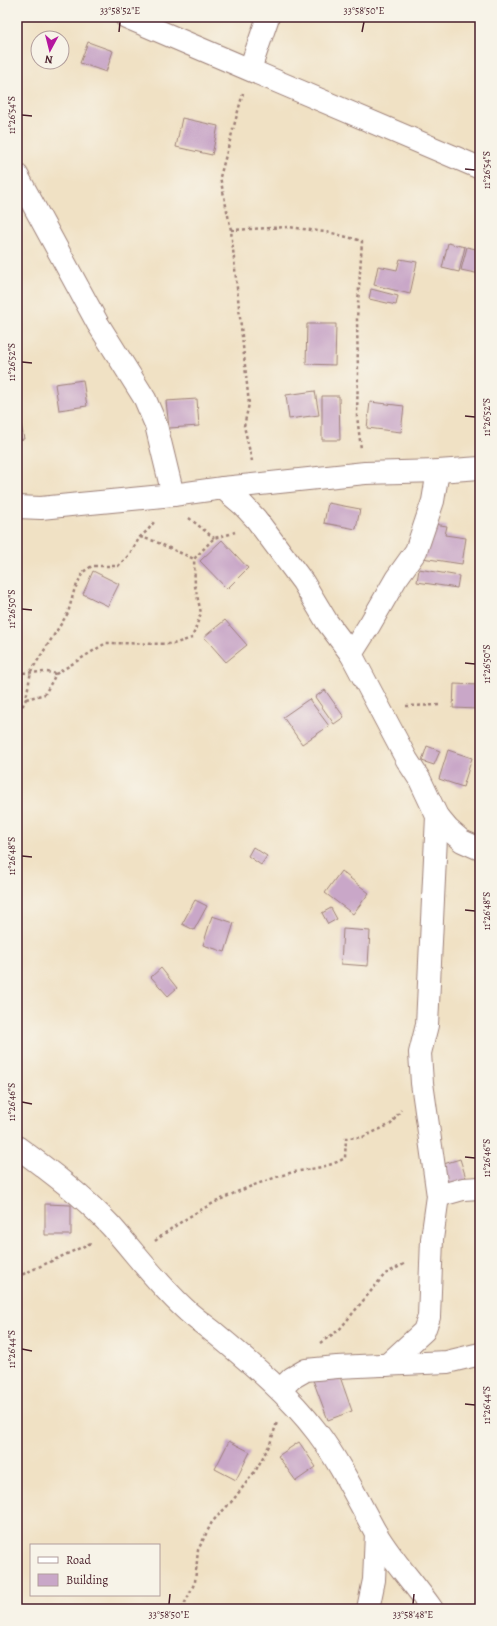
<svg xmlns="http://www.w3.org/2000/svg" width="497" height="1626" font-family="Alegreya,serif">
  <rect width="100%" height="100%" fill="#f7f3e8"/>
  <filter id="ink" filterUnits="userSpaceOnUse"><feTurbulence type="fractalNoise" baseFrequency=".025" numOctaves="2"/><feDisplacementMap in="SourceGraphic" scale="8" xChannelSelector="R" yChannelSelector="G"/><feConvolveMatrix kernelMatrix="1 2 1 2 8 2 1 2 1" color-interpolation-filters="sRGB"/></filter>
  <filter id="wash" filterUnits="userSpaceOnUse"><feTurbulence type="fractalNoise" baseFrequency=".012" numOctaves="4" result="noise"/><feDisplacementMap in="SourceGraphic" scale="16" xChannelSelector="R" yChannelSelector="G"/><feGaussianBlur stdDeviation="0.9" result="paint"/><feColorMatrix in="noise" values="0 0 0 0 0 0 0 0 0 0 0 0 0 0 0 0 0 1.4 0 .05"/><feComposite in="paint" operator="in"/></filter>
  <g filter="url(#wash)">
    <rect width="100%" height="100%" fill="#f0e1c4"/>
    <g id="blocks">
      <!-- building -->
      <g fill="#c9a7c8">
        <polygon points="88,42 113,51 106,72 80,63"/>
        <polygon points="182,118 218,126 212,155 176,147"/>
        <polygon points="448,243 465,247 459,272 442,268"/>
        <polygon points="467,247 480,250 480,274 461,270"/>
        <polygon points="400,259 417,262 410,294 374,285 378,266 397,270"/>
        <polygon points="371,289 398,296 396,305 369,299"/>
        <polygon points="307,324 336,324 335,365 306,364"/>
        <polygon points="83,380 87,406 59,410 55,384"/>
        <polygon points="315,391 319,415 289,419 286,395"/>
        <polygon points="322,396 339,396 340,440 322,440"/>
        <polygon points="197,399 199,426 169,428 166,401"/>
        <polygon points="370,402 404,406 401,432 367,428"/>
        <polygon points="17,405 24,439 17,440"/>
        <polygon points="328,503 360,509 356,529 324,523"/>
        <polygon points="427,523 447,526 445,535 466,538 462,564 422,558"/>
        <polygon points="222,540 248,568 227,589 200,561"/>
        <polygon points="419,569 459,576 457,588 417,582"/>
        <polygon points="93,571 119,584 108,606 83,594"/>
        <polygon points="225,620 247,645 226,662 204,637"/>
        <polygon points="454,684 478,685 478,709 453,708"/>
        <polygon points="325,690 344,717 334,724 315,697"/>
        <polygon points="309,699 329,726 302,744 283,717"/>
        <polygon points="427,746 440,751 434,765 422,761"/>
        <polygon points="448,750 472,758 463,787 439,779"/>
        <polygon points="253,847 267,856 261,865 248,856"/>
        <polygon points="341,871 369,893 353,914 325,893"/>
        <polygon points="195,900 207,906 194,930 182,924"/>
        <polygon points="331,908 337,919 328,924 322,913"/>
        <polygon points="212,916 234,923 225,952 203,945"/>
        <polygon points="343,929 370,931 368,966 341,964"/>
        <polygon points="161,968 177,988 168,996 151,977"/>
        <polygon points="460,1159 467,1181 444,1189 437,1166"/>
        <polygon points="45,1204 71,1205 71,1235 45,1235"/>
        <polygon points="338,1371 352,1411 328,1420 313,1380"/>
        <polygon points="229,1441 250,1452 236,1480 215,1469"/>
        <polygon points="299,1442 316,1467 296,1481 278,1456"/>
      </g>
    </g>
  </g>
  <g filter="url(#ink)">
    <use href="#blocks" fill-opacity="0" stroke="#9d8078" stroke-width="1"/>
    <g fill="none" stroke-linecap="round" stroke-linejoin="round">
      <!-- minor casing -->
      <g stroke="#9d8078" stroke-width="24">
        <g id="minor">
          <polyline points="126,17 480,168"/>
          <polyline points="250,69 268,17"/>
          <polyline points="17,175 98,324 145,399 156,425 173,495"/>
          <polyline points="223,488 243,505 256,519 303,582 327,622 351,654 407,760 420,780 437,816 448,829 462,841 480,849"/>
          <polyline points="17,507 41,508 80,504 173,495 223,488 365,473 438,471 480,468"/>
          <polyline points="351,654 370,624 396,579 416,551 433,501 438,471"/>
          <path d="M17,1147C50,1171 83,1196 111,1226C135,1253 157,1283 184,1308C194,1318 205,1325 216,1334C252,1364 289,1395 317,1432C341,1464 357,1499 376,1533C392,1560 414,1583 432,1609"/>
          <polyline points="438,1196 463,1189 480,1188"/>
          <polyline points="387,1365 424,1331 429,1317 432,1239 438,1196 422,1083 420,1053 427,1025 437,816"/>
          <polyline points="280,1390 292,1378 306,1370 337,1367 447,1362 480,1354"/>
          <polyline points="368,1609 374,1580 376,1533"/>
        </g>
      </g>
      <!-- path -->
      <g stroke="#9d8078" stroke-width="2.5" stroke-dasharray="3 3" stroke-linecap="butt">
        <polyline points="243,93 220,177 231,230 249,404 244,426 252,461"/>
        <polyline points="231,230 289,227 332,233 362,241 357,319 358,372 357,416 361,449"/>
        <polyline points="189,518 214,538"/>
        <polyline points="140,537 154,541 194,559"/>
        <polyline points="17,673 47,672 56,674"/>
        <polyline points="26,699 45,694 56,674 106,643 173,644 192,638 201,613 195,586 194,559 214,538 230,534 235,532"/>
        <polyline points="406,706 442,705"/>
        <polyline points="17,717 26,699 31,671 68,613 74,591 83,572 92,566 118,566 129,555 140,537 148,530 154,522"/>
        <path d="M155,1241C195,1209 236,1190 283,1175C305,1168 324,1170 345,1158L346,1138L363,1137L391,1124L401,1110"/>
        <polyline points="17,1277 93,1242"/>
        <polyline points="320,1343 339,1330 385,1274 406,1263"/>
        <polyline points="182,1609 195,1582 198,1550 212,1522 233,1500 256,1470 270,1444 277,1422"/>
      </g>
      <!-- minor -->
      <use href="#minor" stroke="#fff" stroke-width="22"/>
    </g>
  </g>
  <!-- ticks -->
  <path fill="none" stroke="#4a1f2b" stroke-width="1.5" d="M119,32L120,22M362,32L364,22M22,115L32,116M465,169L475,170M22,362L32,363M465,416L475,417M22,609L32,610M465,663L475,664M22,856L32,857M465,910L475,911M22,1102L32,1104M465,1157L475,1158M22,1349L32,1351M465,1404L475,1405M169,1604L170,1594M413,1604L414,1594"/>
  <!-- margin -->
  <rect width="497" height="1626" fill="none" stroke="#f7f3e8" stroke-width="44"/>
  <!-- legend -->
  <rect x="30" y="1544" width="130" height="52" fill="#f7f3e8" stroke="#b29e9c"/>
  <rect x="38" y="1557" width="20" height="6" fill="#ffffff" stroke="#b29e9c"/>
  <text x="66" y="1564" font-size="12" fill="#4a1f2b">Road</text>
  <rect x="38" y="1574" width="20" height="12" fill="#c9a7c8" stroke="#b29e9c"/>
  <text x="66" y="1584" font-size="12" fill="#4a1f2b">Building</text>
  <!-- north arrow -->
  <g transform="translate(50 50) rotate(187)"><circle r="19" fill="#f7f3e8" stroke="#b29e9c"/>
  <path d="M0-3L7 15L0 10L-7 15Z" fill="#b5179e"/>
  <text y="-6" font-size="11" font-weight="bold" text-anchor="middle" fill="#4a1f2b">N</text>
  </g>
  <rect x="22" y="22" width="453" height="1582" fill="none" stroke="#4a1f2b" stroke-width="1.5"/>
  <g font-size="10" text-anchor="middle" fill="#4a1f2b">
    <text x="120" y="14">33°58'52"E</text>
    <text x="364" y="14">33°58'50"E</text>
    <text transform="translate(11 115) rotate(-90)" y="4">11°26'54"S</text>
    <text transform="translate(486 170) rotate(-90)" y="4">11°26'54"S</text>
    <text transform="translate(11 362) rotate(-90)" y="4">11°26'52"S</text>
    <text transform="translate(486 417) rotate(-90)" y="4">11°26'52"S</text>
    <text transform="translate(11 609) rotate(-90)" y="4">11°26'50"S</text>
    <text transform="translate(486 664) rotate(-90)" y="4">11°26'50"S</text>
    <text transform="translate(11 856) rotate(-90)" y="4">11°26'48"S</text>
    <text transform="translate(486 911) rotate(-90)" y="4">11°26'48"S</text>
    <text transform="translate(11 1102) rotate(-90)" y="4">11°26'46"S</text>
    <text transform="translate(486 1158) rotate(-90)" y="4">11°26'46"S</text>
    <text transform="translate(11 1349) rotate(-90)" y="4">11°26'44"S</text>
    <text transform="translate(486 1405) rotate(-90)" y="4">11°26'44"S</text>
    <text x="169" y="1618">33°58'50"E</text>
    <text x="413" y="1618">33°58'48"E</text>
  </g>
</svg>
